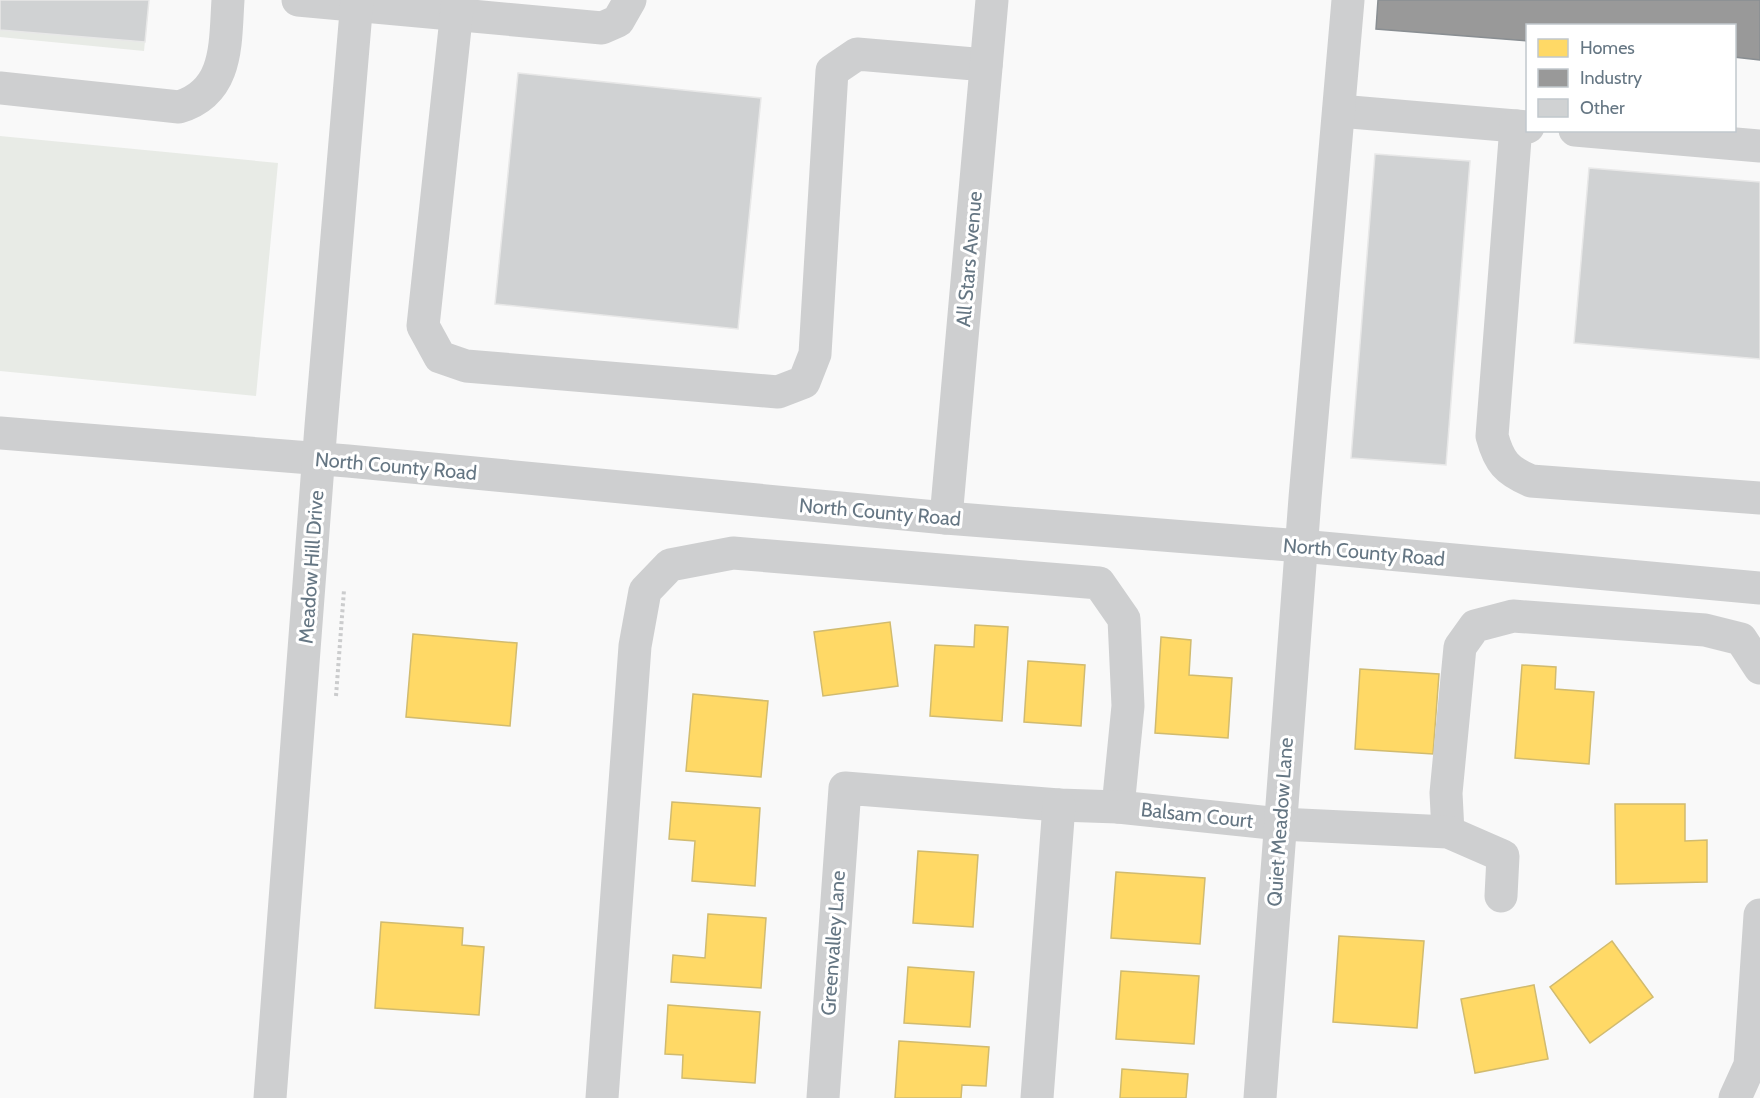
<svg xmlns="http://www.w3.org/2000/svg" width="1760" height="1098" font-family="Cabin,sans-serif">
  <rect width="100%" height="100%" fill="#f9f9f9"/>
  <!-- green -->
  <g fill="#e8ebe6">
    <polygon points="0,0 149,0 144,51 0,37"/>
    <polygon points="0,136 278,163 256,396 0,371"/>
  </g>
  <!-- homes -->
  <g fill="#ffd966" stroke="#d1bb6f" stroke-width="1.5">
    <polygon points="890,622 898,686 823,696 814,632"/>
    <polygon points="975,625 1008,627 1002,721 930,716 935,645 974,647"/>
    <polygon points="413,634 517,643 510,726 406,717"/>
    <polygon points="1161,637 1191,640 1189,675 1232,678 1228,738 1155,733"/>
    <polygon points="1028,661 1085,665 1081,726 1024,722"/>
    <polygon points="1522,665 1556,667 1555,689 1594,692 1589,764 1515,758"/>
    <polygon points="1360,669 1439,674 1433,754 1355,749"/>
    <polygon points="693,694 768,701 761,777 686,771"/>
    <polygon points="672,802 760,808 755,886 692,881 695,841 669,839"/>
    <polygon points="1615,804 1685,804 1685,841 1707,840 1707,882 1616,884"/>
    <polygon points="918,851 978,855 973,927 913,923"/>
    <polygon points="1116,872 1205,878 1200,944 1111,938"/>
    <polygon points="708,914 766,918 761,988 671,982 673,955 705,958"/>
    <polygon points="381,922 463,928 462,945 484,947 479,1015 375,1008"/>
    <polygon points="1339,936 1424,941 1417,1028 1333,1022"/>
    <polygon points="1612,941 1653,997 1590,1043 1550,987"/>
    <polygon points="908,967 974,972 970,1027 904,1023"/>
    <polygon points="1121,971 1199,976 1194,1044 1116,1039"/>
    <polygon points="1534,985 1548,1059 1475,1073 1461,999"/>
    <polygon points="668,1005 760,1012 755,1083 682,1078 683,1055 665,1054"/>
    <polygon points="899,1041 989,1047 986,1086 962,1085 961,1098 895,1098"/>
    <polygon points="1122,1069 1188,1074 1186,1098 1120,1098"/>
  </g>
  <!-- industry -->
  <polygon fill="#999" stroke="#898e92" stroke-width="1.5" points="1378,0 1760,0 1760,60 1734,57 1734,26 1528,26 1528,41 1376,29"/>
  <!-- building -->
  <g fill="#d0d2d3" stroke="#e8e8e8" stroke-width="1.5">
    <polygon points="0,0 149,0 145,42 0,30"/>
    <polygon points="518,73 761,98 738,329 495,304"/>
    <polygon points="1375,154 1470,161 1446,465 1351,458"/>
    <polygon points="1589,168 1760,182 1760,359 1574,343"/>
  </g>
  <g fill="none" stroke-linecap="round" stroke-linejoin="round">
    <!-- path -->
    <polyline stroke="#cbcccd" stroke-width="4" stroke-dasharray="3 3" stroke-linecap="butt" points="336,696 344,590"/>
    <!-- minor -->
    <g stroke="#cecfd0" stroke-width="33">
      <polyline points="298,0 602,28 618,21 630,0"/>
      <polyline points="458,0 423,326 440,357 466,366 778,392 804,382 815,354 832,71 857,54 986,65"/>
      <path d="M0,88L179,107C229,92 225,43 228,0"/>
      <polyline points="1339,111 1528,127"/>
      <path d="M1516,126L1492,436C1499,462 1507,471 1531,481L1760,498"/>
      <polyline points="1575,130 1760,146"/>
      <polyline points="0,433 348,461 946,518 1301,546 1760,588"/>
      <polyline points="946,518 992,0"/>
      <polyline points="1448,832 1446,793 1460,647 1475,626 1513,616 1705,630 1741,639 1760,668"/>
      <polyline points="270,1098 321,426 357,0"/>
      <polyline points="602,1098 635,646 645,591 670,565 733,553 1099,583 1124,619 1128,706 1118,807"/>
      <polyline points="823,1098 845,788 1059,805 1118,807 1280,824 1448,832 1503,856 1501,896"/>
      <polyline points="1037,1098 1059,805"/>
      <polyline points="1260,1098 1305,498 1348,0"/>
      <polyline points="1735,1098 1750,1065 1760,915"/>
    </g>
  </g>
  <g text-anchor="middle" stroke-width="6" stroke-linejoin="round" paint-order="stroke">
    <!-- street labels -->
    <g font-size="20" fill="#657683" stroke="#fff">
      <text transform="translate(969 259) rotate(-85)" y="7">All Stars Avenue</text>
      <text transform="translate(396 466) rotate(5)" y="7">North County Road</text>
      <text transform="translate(880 512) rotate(5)" y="7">North County Road</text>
      <text transform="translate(1364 552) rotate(5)" y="7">North County Road</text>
      <text transform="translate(311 567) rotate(-86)" y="7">Meadow Hill Drive</text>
      <text transform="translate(1197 815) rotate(6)" y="7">Balsam Court</text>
      <text transform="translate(1280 822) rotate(-86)" y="7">Quiet Meadow Lane</text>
      <text transform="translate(833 943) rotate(-86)" y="7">Greenvalley Lane</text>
    </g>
  </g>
  <!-- legend -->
  <rect x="1526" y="24" width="210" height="108" fill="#ffffff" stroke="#c1c8cd" stroke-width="1.5"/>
  <rect x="1538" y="39" width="30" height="18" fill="#ffd966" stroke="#c1c8cd" stroke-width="1.5"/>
  <text x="1580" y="54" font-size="18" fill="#657683">Homes</text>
  <rect x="1538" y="69" width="30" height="18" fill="#999999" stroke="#c1c8cd" stroke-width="1.5"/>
  <text x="1580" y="84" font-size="18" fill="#657683">Industry</text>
  <rect x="1538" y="99" width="30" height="18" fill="#d0d2d3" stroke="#c1c8cd" stroke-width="1.5"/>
  <text x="1580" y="114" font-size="18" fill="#657683">Other</text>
</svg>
